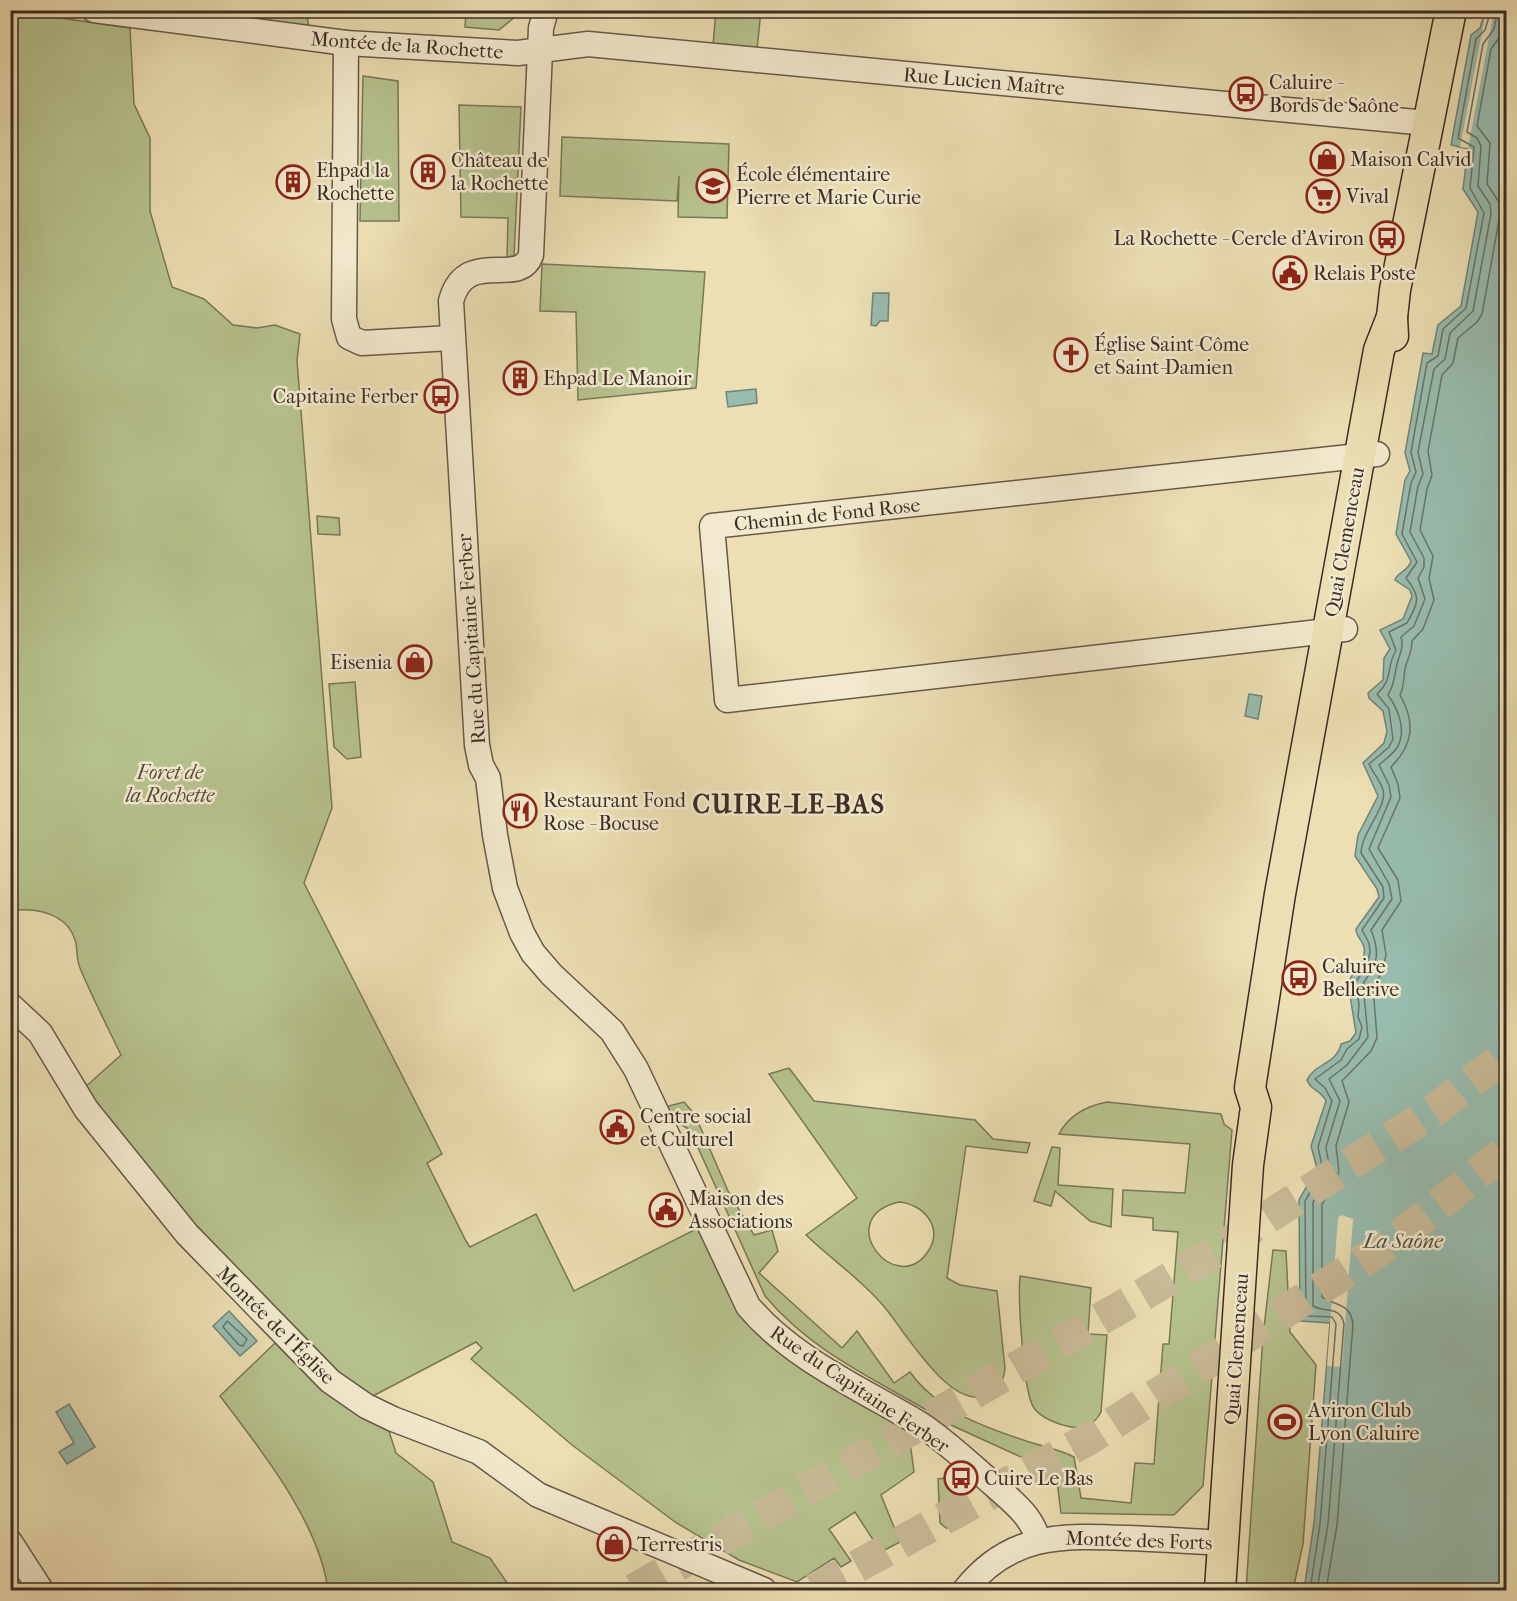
<svg xmlns="http://www.w3.org/2000/svg" width="1517" height="1601" font-family="'IM FELL French Canon',serif">
  <rect width="100%" height="100%" fill="#ebdfb3"/>
  <filter id="stains"><feTurbulence type="fractalNoise" baseFrequency=".00333" numOctaves="4"/><feColorMatrix values="0 0 0 0 .2 0 0 0 0 .09 0 0 0 0 .02 0 0 0 .5 -.17"/></filter>
  <radialGradient id="worn" r=".72"><stop offset=".6" stop-color="#630" stop-opacity="0"/><stop offset="1" stop-color="#630" stop-opacity=".3"/></radialGradient>
  <!-- green -->
  <g fill="#b6c28e" stroke="#79785a" stroke-width="1.5" fill-rule="evenodd">
    <path d="M11,11L130,28L134,104L150,138V211L172,287L204,299L233,325L257,328L275,325L300,334L297,360L332,808L304,883L442,1154L427,1163L466,1241L470,1247L536,1214L574,1291L700,1227L731,1298L744,1319L908,1427L914,1472L881,1495L900,1542L881,1552L855,1512L829,1529L851,1561L841,1567L834,1558L797,1582L739,1560L675,1522L572,1445L471,1359L482,1348L476,1342L369,1398L348,1383L188,1226L84,1088L121,1055C107,1026 92,997 80,968C76,959 78,949 75,940C67,913 34,907 11,911Z"/>
    <polygon points="160,11 306,11 309,27"/>
    <polygon points="466,11 466,10 522,11 499,30 465,27"/>
    <polygon points="716,11 761,11 757,49 713,45"/>
    <polygon points="363,76 398,81 399,221 360,221"/>
    <polygon points="459,105 521,107 514,256 507,257 508,218 461,217"/>
    <polygon points="562,137 729,144 727,218 678,217 679,176 677,201 560,196"/>
    <polygon points="542,264 705,272 696,388 578,400 576,312 540,311"/>
    <polygon points="317,516 339,518 340,535 318,534"/>
    <polygon points="355,682 361,757 347,759 334,747 329,684"/>
    <path d="M789,1068L814,1101L975,1120L993,1139L1030,1143L1027,1153L966,1146L947,1278L960,1285L997,1291L1005,1368C1004,1380 1000,1389 989,1394C951,1415 903,1327 881,1303C859,1278 830,1258 806,1235L857,1198L769,1074ZM899,1202C923,1204 943,1226 929,1250C897,1301 830,1218 899,1202Z"/>
    <path d="M684,1102L695,1115L728,1191L754,1235L772,1230L778,1251L759,1273L842,1348L857,1331L894,1383L910,1372C939,1412 984,1427 1029,1442C1045,1447 1059,1449 1074,1457L1081,1498L1131,1503L1135,1463L1154,1464L1163,1344H1169L1178,1232L1153,1230V1218L1122,1215L1123,1190L1185,1193L1190,1144L1059,1134C1069,1115 1086,1106 1107,1102L1221,1114L1224,1124L1232,1130L1203,1486L1174,1515L1061,1513L1056,1473L929,1415L930,1412C870,1377 810,1350 765,1296L690,1130L668,1116L665,1107Z"/>
    <polygon points="1052,1147 1060,1148 1058,1185 1113,1189 1111,1227 1090,1221 1055,1191 1051,1206 1034,1201"/>
    <polygon points="1273,1250 1286,1251 1290,1332 1316,1365 1303,1544 1293,1590 1246,1590 1263,1336"/>
    <path d="M1020,1276L1091,1288L1088,1334L1107,1335L1101,1412C1095,1424 1084,1429 1071,1427C1059,1425 1041,1418 1034,1408C1023,1393 1018,1298 1020,1276Z"/>
    <path d="M275,1343L317,1385L387,1425L396,1453L433,1482L452,1542L490,1558L512,1590H328C319,1522 261,1450 220,1396Z"/>
    <polygon points="946,1478 960,1492 961,1527 946,1528 940,1523 938,1479"/>
  </g>
  <!-- water -->
  <g fill="#98bcae" stroke="#738377" stroke-width="1.5">
    <path d="M1485,11H1506V1590H1304L1314,1523L1330,1323L1300,1321L1299,1200L1317,1168L1311,1146L1326,1101C1322,1091 1310,1090 1307,1080C1315,1063 1337,1064 1341,1044L1350,1041L1356,1033L1348,983C1353,970 1367,962 1364,947C1362,939 1356,937 1356,929L1379,897L1377,889L1355,856L1358,835L1378,796L1363,763L1384,743L1387,731L1383,711L1369,698L1368,693L1383,680L1384,658L1390,649L1380,630L1403,619L1412,596L1410,590L1395,580C1397,572 1409,571 1411,561L1396,534L1405,480L1410,471L1405,453L1423,353L1432,354L1438,325L1461,306L1478,212L1463,189L1468,149L1451,145L1471,35L1480,28Z"/>
    <polygon points="873,293 889,293 888,321 880,321 876,326 871,325"/>
    <polygon points="756,389 757,403 728,407 726,392"/>
    <polygon points="1249,694 1262,696 1258,719 1245,716"/>
    <polygon points="229,1311 257,1341 240,1356 213,1326"/>
    <polygon points="69,1404 95,1447 67,1464 59,1452 74,1443 56,1412"/>
  </g>
  <!-- pier -->
  <g fill="#ebdfb3">
    <polygon points="1486,11 1494,11 1468,148 1460,147"/>
    <polygon points="1341,1215 1353,1219 1342,1367 1327,1366 1338,1218"/>
  </g>
  <g fill="none" stroke-linecap="round" stroke-linejoin="round">
    <!-- shore -->
    <g stroke="#6a746a" stroke-width="1.5">
      <polygon points="227,1321 247,1339 243,1346 239,1345 223,1327"/>
      <path d="M1310,1590L1320,1524L1336,1324L1332,1317L1308,1316L1306,1313L1305,1201L1323,1170L1318,1147L1332,1101L1325,1088L1315,1079L1341,1060L1347,1049L1359,1039L1362,1027L1358,1017L1359,1004L1355,983L1367,966L1370,952L1369,943L1362,930L1384,898L1383,887L1361,853C1361,833 1388,806 1383,790C1380,780 1373,773 1369,764L1389,747L1393,739L1389,709L1377,694C1394,678 1385,670 1396,650L1389,632L1407,623C1419,601 1421,597 1406,578L1417,562L1402,534L1411,483L1416,472L1411,452L1427,363L1438,356L1443,329L1466,308L1484,213L1470,188L1474,147L1458,138L1476,39L1485,30L1491,10"/>
      <path d="M1317,1590L1328,1524L1344,1324C1340,1305 1325,1313 1313,1306V1202L1323,1188L1330,1172L1326,1147L1340,1101L1329,1079L1347,1065L1368,1037L1363,984C1377,962 1381,955 1371,930L1392,899L1389,884L1369,849L1391,797L1389,785L1379,765C1384,760 1392,755 1396,749C1408,732 1398,709 1388,695C1395,684 1394,676 1397,664C1400,652 1404,649 1401,637L1414,626L1425,599L1418,578L1424,567V558L1410,532L1418,486L1423,474L1418,452L1434,369L1445,359L1450,333L1473,311L1491,214L1490,204L1478,186L1481,146L1477,138L1467,132L1483,44L1494,29L1498,10"/>
      <path d="M1326,1590L1337,1525L1353,1325C1351,1303 1336,1306 1322,1297V1204L1332,1190L1339,1171L1336,1146L1349,1102L1342,1081L1371,1051L1377,1038L1373,986L1382,973L1386,955L1382,930L1401,901L1398,880L1378,848L1400,798L1398,784L1391,767C1413,745 1416,723 1400,695C1405,685 1403,675 1406,665C1409,656 1412,651 1412,641L1423,629L1434,600L1429,578L1433,556L1420,530L1427,489L1432,475L1428,451L1442,375L1453,363L1458,338L1477,322L1482,314L1500,215L1499,202L1487,184L1490,143L1477,126L1491,49L1499,38L1506,19"/>
    </g>
    <!-- highway-tunnel -->
    <g stroke="#c8bb97" stroke-width="33" stroke-dasharray="33 16" stroke-linecap="butt">
      <polyline points="634,1590 1197,1263 1436,1109 1506,1055"/>
      <polyline points="814,1590 1092,1437 1395,1240 1506,1151"/>
    </g>
    <!-- minor casing -->
    <g stroke="#685a48" stroke-width="27">
      <g id="minor">
        <polyline points="94,10 346,43 518,53 588,44 1427,123"/>
        <path d="M546,10L541,28L531,255C519,289 466,246 451,301L477,745L481,765L488,778L495,835L505,888L522,933L533,953L552,975L612,1031L636,1069L748,1306C792,1359 862,1389 920,1424C946,1441 970,1464 994,1485C1012,1501 1032,1516 1038,1540"/>
        <polyline points="346,43 344,319 349,337 362,343 451,338"/>
        <polyline points="1345,629 727,700 712,526 1377,454"/>
        <polyline points="10,1005 40,1033 86,1109 187,1234 330,1381 366,1406 393,1419 479,1452 538,1495 764,1590"/>
        <polyline points="10,1542 41,1590"/>
        <path d="M965,1590C1009,1534 1061,1535 1127,1538C1159,1539 1191,1541 1223,1543"/>
      </g>
    </g>
    <!-- major casing -->
    <g stroke="#3c2d25" stroke-width="33">
      <g id="major">
        <polyline points="1393,336 1392,317 1395,290 1451,10"/>
        <polyline points="1220,1590 1248,1165 1256,1107 1250,1088 1280,894 1379,350 1392,317"/>
      </g>
    </g>
    <!-- minor -->
    <use href="#minor" stroke="#f2eace" stroke-width="24"/>
    <!-- major -->
    <use href="#major" stroke="#ebdfb3" stroke-width="30"/>
  </g>
  <!-- icons -->
  <defs>
    <g id="bus-ring" transform="scale(1.725)"><circle r="9.5" fill="#f2eace" stroke="#8f2418" stroke-width="1.5"/><path d="M-5-6H5V4H4V6H2V4H-2V6H-4V4H-5ZM-3.5-4V0h7V-4ZM-3.5 1.2v1.5H-2V1.2ZM2 1.2v1.5H3.5V1.2Z" fill="#8f2418"/></g>
    <g id="shop-ring" transform="scale(1.725)"><circle r="9.5" fill="#f2eace" stroke="#8f2418" stroke-width="1.5"/><path d="M-5-2.5h2.3a2.7 3.5 0 0 1 5.4 0H5L5.5 6h-11ZM-1.5-2.5h3a1.5 2.3 0 0 0-3 0Z" fill="#8f2418"/></g>
    <g id="building-ring" transform="scale(1.725)"><circle r="9.5" fill="#f2eace" stroke="#8f2418" stroke-width="1.5"/><path d="M-4-6H4V6H1V3H-1V6H-4ZM-2.5-4.3h1.7v1.8h-1.7ZM.8-4.3h1.7v1.8H.8ZM-2.5-1h1.7V.8h-1.7ZM.8-1h1.7V.8H.8Z" fill="#8f2418"/></g>
    <g id="school-ring" transform="scale(1.725)"><circle r="9.5" fill="#f2eace" stroke="#8f2418" stroke-width="1.5"/><path d="M0-5L7-2L0 1L-7-2ZM-4 1L0 2.5L4 1V4Q0 6-4 4Z" fill="#8f2418"/></g>
    <g id="supermarket-ring" transform="scale(1.725)"><circle r="9.5" fill="#f2eace" stroke="#8f2418" stroke-width="1.5"/><path d="M-6-5.5h2.5l.6 2H6L4.5 2H-2.5L-4.4-4H-6ZM-1.5 3.2a1.3 1.3 0 1 0 .1 0ZM3 3.2a1.3 1.3 0 1 0 .1 0Z" fill="#8f2418"/></g>
    <g id="civic-ring" transform="scale(1.725)"><circle r="9.5" fill="#f2eace" stroke="#8f2418" stroke-width="1.5"/><path d="M-.6-6.5H3V-4.5H.6V-3L4-1V1h2V6H-6V1h2V-1L-.6-3ZM-1.2 2.5V6h2.4V2.5Z" fill="#8f2418"/></g>
    <g id="church-ring" transform="scale(1.725)"><circle r="9.5" fill="#f2eace" stroke="#8f2418" stroke-width="1.5"/><path d="M-1.2-6h2.4v3.5h3.3v2.4h-3.3V6h-2.4V-.1h-3.3v-2.4h3.3Z" fill="#8f2418"/></g>
    <g id="restaurant-ring" transform="scale(1.725)"><circle r="9.5" fill="#f2eace" stroke="#8f2418" stroke-width="1.5"/><path d="M-5-6h1v4h1v-4h1v4h1v-4h1v5L-1.5 .5V6h-2V.5L-5-1ZM5-6V6H3V1.5H1.5Q1.5-4 5-6Z" fill="#8f2418"/></g>
    <g id="stadium-ring" transform="scale(1.725)"><circle r="9.5" fill="#f2eace" stroke="#8f2418" stroke-width="1.5"/><path d="M0-5a6.5 5 0 1 0 0 10a6.5 5 0 1 0 0-10ZM-3.5-1.8h7v3.6h-7Z" fill="#8f2418"/></g>
  </defs>
  <g fill-rule="evenodd">
    <use href="#bus-ring" x="1246" y="94"/>
    <use href="#shop-ring" x="1327" y="159"/>
    <use href="#building-ring" x="428" y="172"/>
    <use href="#building-ring" x="293" y="182"/>
    <use href="#school-ring" x="713" y="186"/>
    <use href="#supermarket-ring" x="1323" y="196"/>
    <use href="#bus-ring" x="1387" y="238"/>
    <use href="#civic-ring" x="1290" y="273"/>
    <use href="#church-ring" x="1071" y="355"/>
    <use href="#building-ring" x="520" y="378"/>
    <use href="#bus-ring" x="441" y="396"/>
    <use href="#shop-ring" x="415" y="662"/>
    <use href="#restaurant-ring" x="520" y="811"/>
    <use href="#bus-ring" x="1299" y="978"/>
    <use href="#civic-ring" x="617" y="1127"/>
    <use href="#civic-ring" x="666" y="1210"/>
    <use href="#stadium-ring" x="1285" y="1422"/>
    <use href="#bus-ring" x="961" y="1478"/>
    <use href="#shop-ring" x="614" y="1544"/>
  </g>
  <g text-anchor="middle" stroke-width="5" stroke-linejoin="round" paint-order="stroke">
    <!-- street labels -->
    <g font-size="20" fill="#3c2d25" stroke="#f2eace">
      <text transform="translate(407 45) rotate(4)" y="7">Montée de la Rochette</text>
      <text transform="translate(984 81) rotate(5)" y="7">Rue Lucien Maître</text>
      <text transform="translate(827 514) rotate(-6)" y="7">Chemin de Fond Rose</text>
      <text transform="translate(1344 542) rotate(-80)" y="7">Quai Clemenceau</text>
      <text transform="translate(471 639) rotate(-94)" y="7">Rue du Capitaine Ferber</text>
      <text transform="translate(276 1325) rotate(45)" y="7">Montée de l'Église</text>
      <text transform="translate(1236 1349) rotate(-86)" y="7">Quai Clemenceau</text>
      <text transform="translate(860 1389) rotate(34)" y="7">Rue du Capitaine Ferber</text>
      <text transform="translate(1139 1540) rotate(2)" y="7">Montée des Forts</text>
    </g>
    <!-- poi labels -->
    <g font-size="20" fill="#3c2d25" stroke="#f2eace" text-anchor="start">
      <text x="1269" y="89">Caluire -<tspan x="1269" dy="23">Bords de Saône</tspan></text>
      <text x="1350" y="166">Maison Calvid</text>
      <text x="451" y="167">Château de<tspan x="451" dy="23">la Rochette</tspan></text>
      <text x="316" y="177">Ehpad la<tspan x="316" dy="23">Rochette</tspan></text>
      <text x="736" y="181">École élémentaire<tspan x="736" dy="23">Pierre et Marie Curie</tspan></text>
      <text x="1346" y="203">Vival</text>
      <text x="1364" y="245" text-anchor="end">La Rochette - Cercle d'Aviron</text>
      <text x="1313" y="280">Relais Poste</text>
      <text x="1094" y="351">Église Saint-Côme<tspan x="1094" dy="23">et Saint-Damien</tspan></text>
      <text x="543" y="385">Ehpad Le Manoir</text>
      <text x="418" y="403" text-anchor="end">Capitaine Ferber</text>
      <text x="392" y="669" text-anchor="end">Eisenia</text>
      <text x="543" y="807">Restaurant Fond<tspan x="543" dy="23">Rose - Bocuse</tspan></text>
      <text x="1322" y="973">Caluire<tspan x="1322" dy="23">Bellerive</tspan></text>
      <text x="640" y="1123">Centre social<tspan x="640" dy="23">et Culturel</tspan></text>
      <text x="689" y="1205">Maison des<tspan x="689" dy="23">Associations</tspan></text>
      <text x="1308" y="1417">Aviron Club<tspan x="1308" dy="23">Lyon Caluire</tspan></text>
      <text x="984" y="1485">Cuire Le Bas</text>
      <text x="637" y="1551">Terrestris</text>
    </g>
    <!-- park labels -->
    <g font-size="20" font-style="italic" fill="#544b3a" stroke="#f2eace">
      <text x="170" y="779">Foret de<tspan x="170" dy="23">la Rochette</tspan></text>
    </g>
    <!-- water labels -->
    <g font-size="21" font-style="italic" fill="#535147" stroke="#f2eace">
      <text x="1403" y="1248">La Saône</text>
    </g>
    <!-- district labels -->
    <g font-size="26" font-weight="bold" letter-spacing="1.5" fill="#3c2d25" stroke="#f2eace">
      <text x="789" y="813">CUIRE-LE-BAS</text>
    </g>
  </g>
  <!-- margin -->
  <rect width="1517" height="1601" fill="none" stroke="#ebdfb3" stroke-width="36"/>
  <rect x="12" y="12" width="1493" height="1577" fill="none" stroke="#3c2d25" stroke-width="3"/>
  <rect x="18" y="18" width="1481" height="1565" fill="none" stroke="#3c2d25" stroke-width="1.5"/>
  <rect width="100%" height="100%" filter="url(#stains)"/>
  <rect width="100%" height="100%" fill="url(#worn)"/>
</svg>
